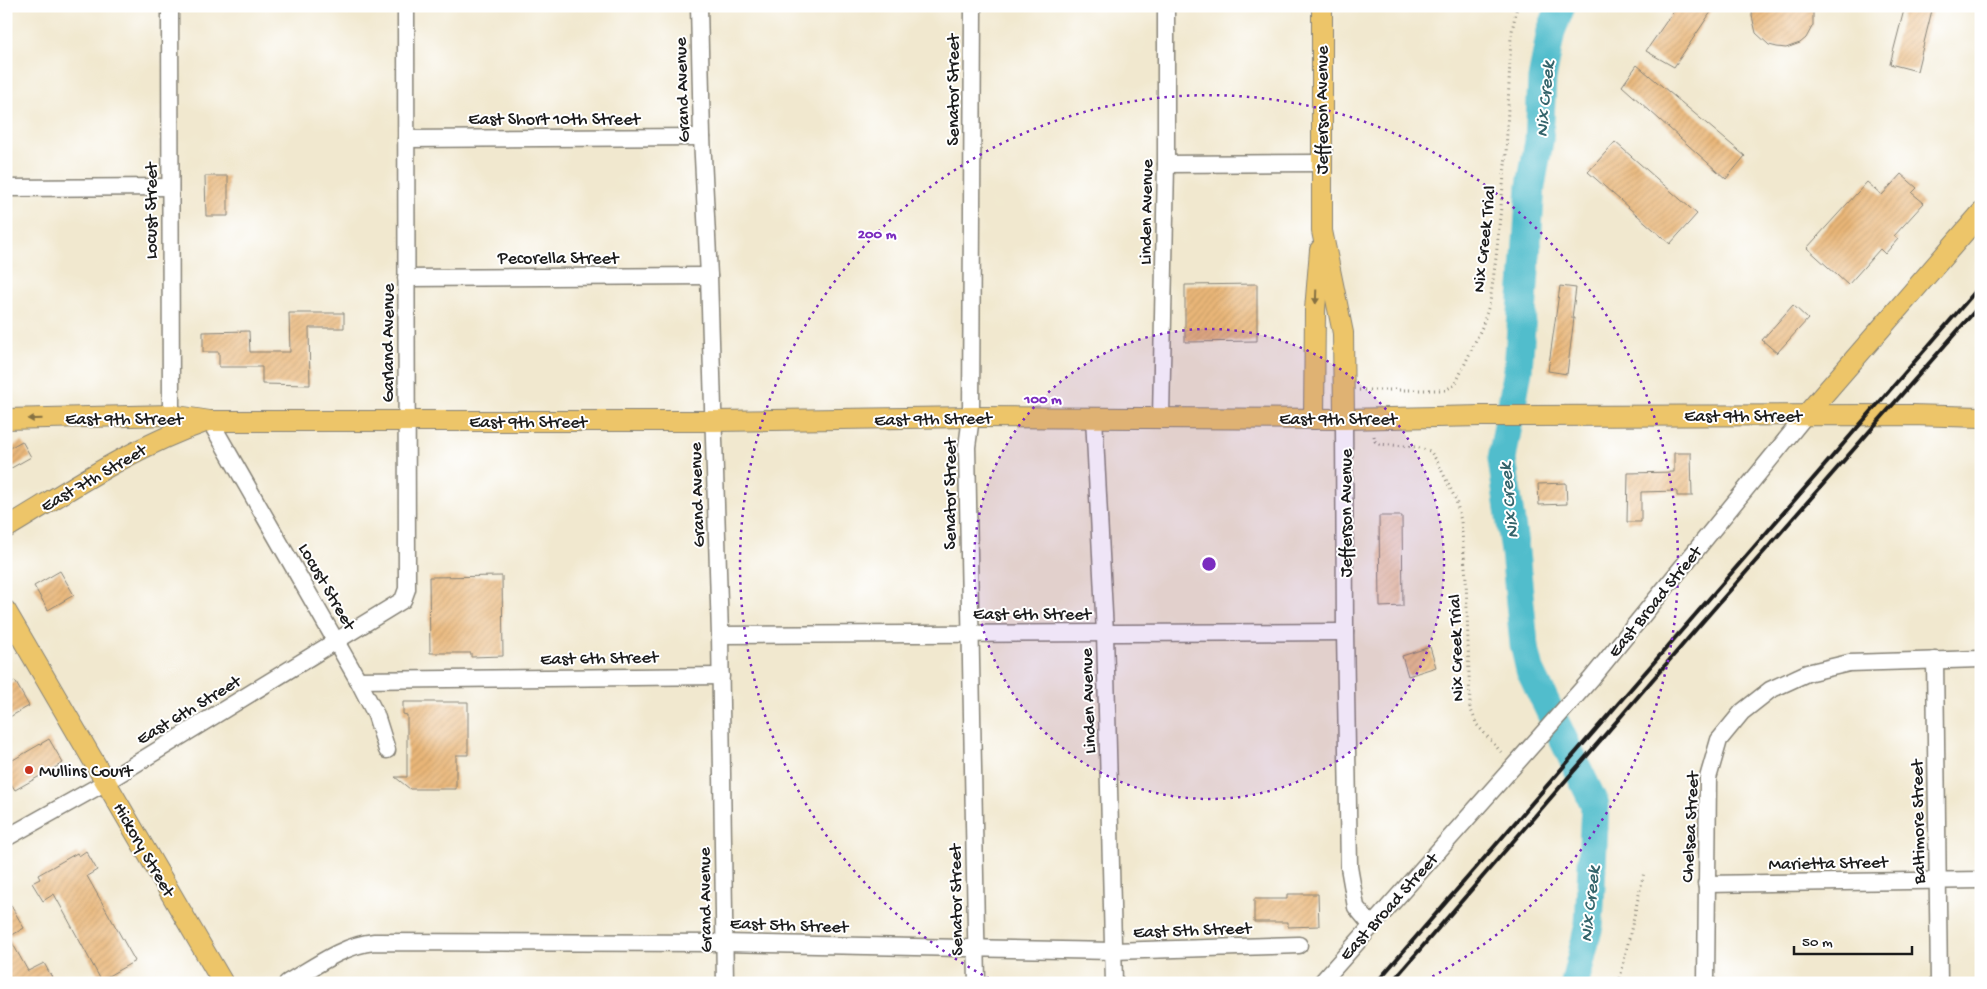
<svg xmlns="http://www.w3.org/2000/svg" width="1987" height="989" font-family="'Gochi Hand',sans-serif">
  <defs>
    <pattern id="building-hatch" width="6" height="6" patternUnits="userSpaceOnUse" patternTransform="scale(1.25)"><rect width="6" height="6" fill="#e9b678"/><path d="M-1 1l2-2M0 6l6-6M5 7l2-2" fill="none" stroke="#c79c67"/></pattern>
  </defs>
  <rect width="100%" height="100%" fill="#fff"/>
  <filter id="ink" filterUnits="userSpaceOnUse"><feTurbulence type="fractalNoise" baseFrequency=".02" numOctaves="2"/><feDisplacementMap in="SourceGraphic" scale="10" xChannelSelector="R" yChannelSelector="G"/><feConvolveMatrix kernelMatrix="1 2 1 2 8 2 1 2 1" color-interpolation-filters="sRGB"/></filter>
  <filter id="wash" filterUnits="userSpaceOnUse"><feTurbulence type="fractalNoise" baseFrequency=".0096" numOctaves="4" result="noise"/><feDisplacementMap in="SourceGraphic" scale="20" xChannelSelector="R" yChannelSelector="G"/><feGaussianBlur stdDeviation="1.12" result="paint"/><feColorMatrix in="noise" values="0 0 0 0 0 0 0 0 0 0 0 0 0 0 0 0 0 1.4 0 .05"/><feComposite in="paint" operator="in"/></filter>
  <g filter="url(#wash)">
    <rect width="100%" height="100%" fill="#f1e8cf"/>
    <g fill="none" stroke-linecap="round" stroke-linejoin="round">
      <!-- river -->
      <polyline stroke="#51bdcc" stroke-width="29" points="1561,6 1551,31 1542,79 1539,141 1531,186 1518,370 1502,459 1515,552 1524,644 1530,670 1595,805 1589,925 1575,983"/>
    </g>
    <g id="blocks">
      <!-- building -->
      <g fill="url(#building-hatch)">
        <polygon points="1677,6 1715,6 1674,67 1646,51"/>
        <polygon points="1753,6 1813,6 1813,25 1806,38 1800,43 1786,48 1777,47 1769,45 1756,33 1752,16"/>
        <polygon points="1905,6 1933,6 1917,71 1890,64"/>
        <polygon points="1637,65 1745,156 1726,179 1622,86"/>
        <polygon points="1615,142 1697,214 1670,244 1588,172"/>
        <polygon points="1901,174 1917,188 1912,193 1924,203 1894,236 1898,239 1885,254 1880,249 1848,285 1807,248 1867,182 1882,195"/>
        <polygon points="205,176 228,176 228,216 206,216"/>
        <polygon points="1257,284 1257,341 1185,342 1185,285"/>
        <polygon points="1560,286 1576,288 1572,318 1574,318 1567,374 1548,371"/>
        <polygon points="1793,305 1808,319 1777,353 1762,340"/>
        <polygon points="289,313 344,313 344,328 309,328 310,385 262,384 262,367 219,367 219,352 203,352 203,332 249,331 250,352 290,352"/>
        <polygon points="22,441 31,457 6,471 6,450"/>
        <polygon points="1674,453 1691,453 1692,496 1677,496 1677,491 1641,492 1641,522 1627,522 1628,473 1674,472"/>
        <polygon points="1566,483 1567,504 1539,505 1538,484"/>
        <polygon points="1379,516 1402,516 1403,606 1380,607"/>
        <polygon points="60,571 74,595 48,610 34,586"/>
        <polygon points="502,576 503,656 471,657 471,653 430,653 429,577"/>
        <polygon points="1430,647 1436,667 1408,676 1402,656"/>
        <polygon points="15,681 29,706 6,719 6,686"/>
        <polygon points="403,702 468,702 468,755 456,755 456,789 410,789 395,777 407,777 407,715 403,714"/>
        <polygon points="49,739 63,763 15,790 6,776 6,764"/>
        <polygon points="86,851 97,870 87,876 135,961 101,980 54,894 43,901 32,883 40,879 38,875 77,853 79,856"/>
        <polygon points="1287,894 1318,894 1319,926 1288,927 1288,922 1254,922 1254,899 1287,899"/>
        <polygon points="6,897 24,928 9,937 28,971 44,963 55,983 6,983"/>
      </g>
    </g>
  </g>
  <g filter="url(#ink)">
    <use href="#blocks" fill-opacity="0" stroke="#868276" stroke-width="1"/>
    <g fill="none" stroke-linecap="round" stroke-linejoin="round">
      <!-- minor casing -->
      <g stroke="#868276" stroke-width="19">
        <g id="minor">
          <polyline points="170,6 171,415"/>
          <polyline points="699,6 702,137 709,276 720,635 725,983"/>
          <polyline points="973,6 971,417 967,447 977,983"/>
          <polyline points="406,139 702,137"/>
          <polyline points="1166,164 1321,163"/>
          <polyline points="6,188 170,187"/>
          <polyline points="406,278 709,276"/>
          <polyline points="1094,417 1105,633 1114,983"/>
          <polyline points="1161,418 1166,164 1166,6"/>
          <polyline points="1344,419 1345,632 1349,867 1356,907 1371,925"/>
          <polyline points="210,421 358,680 376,715 387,750"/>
          <polyline points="720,635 1345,632"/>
          <polyline points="1935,660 1939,983"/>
          <polyline points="358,680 721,676"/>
          <polyline points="6,838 106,782 403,600 407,589 406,6"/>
          <polyline points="1706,884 1981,880"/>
          <path d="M287,983C314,967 343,945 374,942L724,943L1113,951L1299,945"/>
          <polyline points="1321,983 1591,679 1806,415"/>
          <polyline points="1706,983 1708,778 1719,740 1742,712 1770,690 1807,673 1849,663 1981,659"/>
        </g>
      </g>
      <!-- major casing -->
      <g stroke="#868276" stroke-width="22">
        <g id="major">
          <polyline points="1322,6 1322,231 1343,333 1344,419"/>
          <polyline points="1806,415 1981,213"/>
          <polyline points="6,419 171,415 210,421 714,421 971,417 1344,419 1482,416 1911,415 1981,417"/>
          <polyline points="1314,419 1315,310 1320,250"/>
          <path d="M6,528C71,489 134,446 205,422"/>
          <polyline points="6,611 223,983"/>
        </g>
      </g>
      <!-- path -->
      <g stroke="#868276" stroke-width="3" stroke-dasharray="1 4" stroke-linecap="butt">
        <polyline points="1359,390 1445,390 1455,385 1482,327 1490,302 1496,258 1506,155 1511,36 1517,6"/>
        <polyline points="1374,436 1375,441 1379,444 1416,447 1430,451 1437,461 1456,500 1461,521 1466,578 1470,707 1477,725 1501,752"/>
        <polyline points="1619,983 1644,872"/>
      </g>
      <!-- minor -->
      <use href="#minor" stroke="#fff" stroke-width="16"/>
      <!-- major -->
      <use href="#major" stroke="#edc569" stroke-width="20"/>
      <!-- rail -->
      <g stroke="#1c1c1c" stroke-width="4">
        <polyline points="1376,983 1981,285"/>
        <polyline points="1391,983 1698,627 1981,304"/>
      </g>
    </g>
    <!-- one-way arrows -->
    <defs><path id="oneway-solid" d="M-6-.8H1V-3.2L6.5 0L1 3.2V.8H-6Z" transform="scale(1.25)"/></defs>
    <g fill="#847042">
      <use href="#oneway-solid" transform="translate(1316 297) rotate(92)"/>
      <use href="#oneway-solid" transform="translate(35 419) rotate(179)"/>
    </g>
  </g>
  <!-- distance rings -->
  <circle cx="1209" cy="564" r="235" fill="#7b2cbf" fill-opacity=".12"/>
  <g fill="none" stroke="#7b2cbf" stroke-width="2.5" stroke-dasharray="2.5 5">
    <circle cx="1209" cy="564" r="235"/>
    <path d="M996 982A469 469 0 1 1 1422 982"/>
  </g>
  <!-- markers -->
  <circle fill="#c8321e" stroke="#fff" stroke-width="2" cx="29" cy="770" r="5"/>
  <g text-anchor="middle" stroke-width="4" stroke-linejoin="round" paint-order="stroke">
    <!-- street labels -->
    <g font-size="18" fill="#1c1c1c" stroke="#fff">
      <text transform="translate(681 90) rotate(-92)" y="6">Grand Avenue</text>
      <text transform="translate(952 90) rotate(-90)" y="6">Senator Street</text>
      <text transform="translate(1321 110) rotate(-90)" y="6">Jefferson Avenue</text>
      <text x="554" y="124">East Short 10th Street</text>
      <text transform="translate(150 211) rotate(-90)" y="6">Locust Street</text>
      <text transform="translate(1145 212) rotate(-89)" y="6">Linden Avenue</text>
      <text transform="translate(1483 239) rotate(-84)" y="6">Nix Creek Trial</text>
      <text x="558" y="263">Pecorella Street</text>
      <text transform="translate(387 343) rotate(-90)" y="6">Garland Avenue</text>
      <text x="1743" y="421">East 9th Street</text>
      <text x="124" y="424">East 9th Street</text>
      <text transform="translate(933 418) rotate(-1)" y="6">East 9th Street</text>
      <text x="1338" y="424">East 9th Street</text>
      <text x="528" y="427">East 9th Street</text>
      <text transform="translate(93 477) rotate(-30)" y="6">East 7th Street</text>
      <text transform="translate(949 494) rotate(-90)" y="6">Senator Street</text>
      <text transform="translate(696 495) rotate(-92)" y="6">Grand Avenue</text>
      <text transform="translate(1345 513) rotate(-90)" y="6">Jefferson Avenue</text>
      <text transform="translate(328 586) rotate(60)" y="6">Locust Street</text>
      <text transform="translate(1654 601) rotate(-51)" y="6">East Broad Street</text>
      <text x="1032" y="619">East 6th Street</text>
      <text transform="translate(1455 648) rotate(-92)" y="6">Nix Creek Trial</text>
      <text transform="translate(599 657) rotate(-1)" y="6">East 6th Street</text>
      <text transform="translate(1087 701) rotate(-92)" y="6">Linden Avenue</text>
      <text transform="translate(188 709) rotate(-31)" y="6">East 6th Street</text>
      <text transform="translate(1917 822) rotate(-91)" y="6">Baltimore Street</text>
      <text transform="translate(1689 827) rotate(-87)" y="6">Chelsea Street</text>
      <text transform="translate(145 849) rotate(60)" y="6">Hickory Street</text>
      <text transform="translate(1828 862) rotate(-1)" y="6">Marietta Street</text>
      <text transform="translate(704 900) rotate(-91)" y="6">Grand Avenue</text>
      <text transform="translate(955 900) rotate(-91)" y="6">Senator Street</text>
      <text transform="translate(1388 906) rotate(-48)" y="6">East Broad Street</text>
      <text transform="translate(789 924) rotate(2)" y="6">East 5th Street</text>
      <text transform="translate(1192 929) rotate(-2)" y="6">East 5th Street</text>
    </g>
    <!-- poi labels -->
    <g font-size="18" fill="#1c1c1c" stroke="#fff" text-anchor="start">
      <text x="39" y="776">Mullins Court</text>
    </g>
    <!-- water labels -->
    <g font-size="19" font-style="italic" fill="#34646b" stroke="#fff">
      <text transform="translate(1543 99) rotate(-85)" y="7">Nix Creek</text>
      <text transform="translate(1507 501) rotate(-96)" y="7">Nix Creek</text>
      <text transform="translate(1588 904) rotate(-84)" y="7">Nix Creek</text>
    </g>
  </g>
  <circle cx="1209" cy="564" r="8" fill="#7b2cbf" stroke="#fff" stroke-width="2.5"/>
  <g font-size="15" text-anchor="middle" font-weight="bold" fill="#7b2cbf" stroke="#fff" stroke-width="4" stroke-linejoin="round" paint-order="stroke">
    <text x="877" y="238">200 m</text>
    <text x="1043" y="403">100 m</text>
  </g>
  <!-- margin -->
  <rect width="1987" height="989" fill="none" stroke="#fff" stroke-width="25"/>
  <!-- scale -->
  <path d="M1794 946v8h118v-8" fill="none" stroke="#1c1c1c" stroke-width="2.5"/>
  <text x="1802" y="946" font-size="15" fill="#1c1c1c" stroke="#ffffff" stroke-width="4" paint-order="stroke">50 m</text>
</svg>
